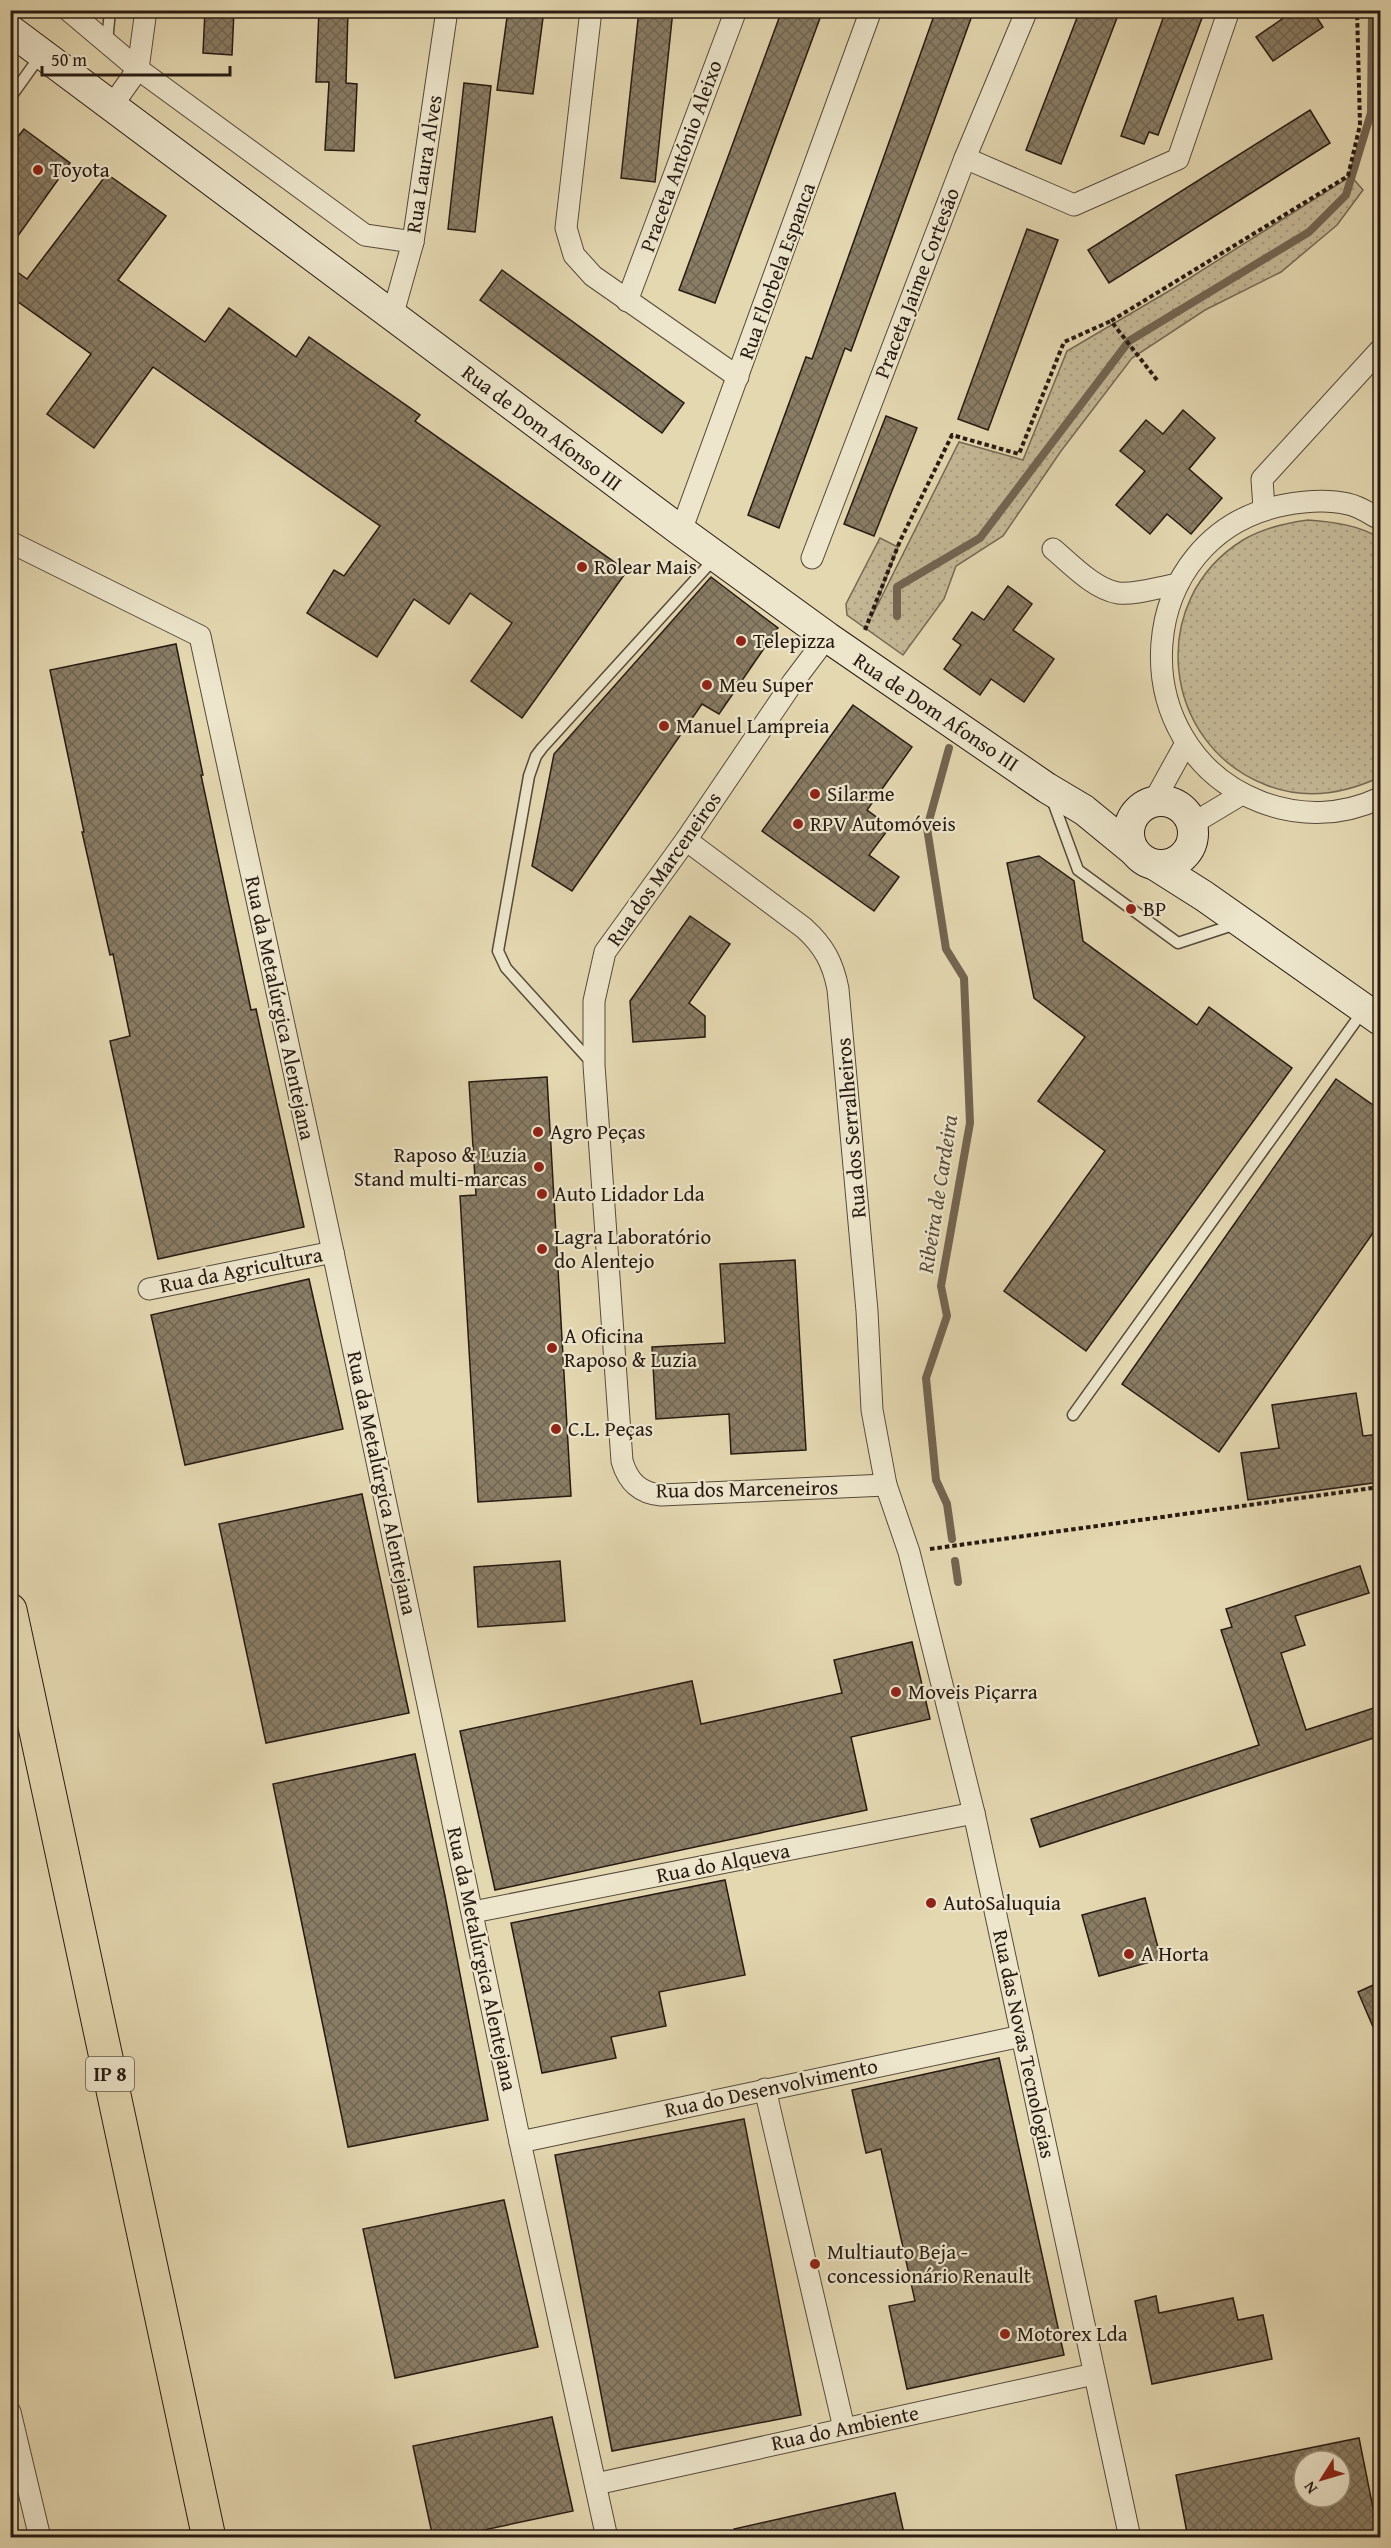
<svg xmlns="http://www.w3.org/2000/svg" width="1391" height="2548" font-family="'Gentium Book Plus',serif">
  <defs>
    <pattern id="grass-dots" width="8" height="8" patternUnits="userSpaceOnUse" patternTransform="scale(1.5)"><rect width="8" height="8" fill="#c4b896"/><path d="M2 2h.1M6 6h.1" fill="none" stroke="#a89e80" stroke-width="1.8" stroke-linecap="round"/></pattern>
    <pattern id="building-cross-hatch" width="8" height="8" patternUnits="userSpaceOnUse" patternTransform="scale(1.5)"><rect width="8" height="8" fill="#897d65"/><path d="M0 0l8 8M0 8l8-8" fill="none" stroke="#706652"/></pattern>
  </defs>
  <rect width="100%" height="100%" fill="#e4d8b1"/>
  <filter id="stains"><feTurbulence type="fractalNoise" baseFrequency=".00333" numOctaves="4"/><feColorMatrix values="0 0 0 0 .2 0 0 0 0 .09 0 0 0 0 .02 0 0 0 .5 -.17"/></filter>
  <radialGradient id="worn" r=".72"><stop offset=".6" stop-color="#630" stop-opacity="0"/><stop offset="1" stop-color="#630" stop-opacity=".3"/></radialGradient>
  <!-- grass -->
  <g fill="url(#grass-dots)" stroke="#766954" stroke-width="1.5">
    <polygon points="1351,176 1363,190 1337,225 1281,272 1205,310 1132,358 1061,451 1003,536 956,566 944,599 903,655 847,615 846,604 880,538 898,547 871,618 959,442 1023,460 1067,351 1174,288"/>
    <path d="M1308,520C1334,522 1358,525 1380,538V777C1344,794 1304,800 1266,785C1161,744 1146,600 1243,540C1263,528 1285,523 1308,520Z"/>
  </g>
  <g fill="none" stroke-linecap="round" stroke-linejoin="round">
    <!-- stream -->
    <g stroke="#726551" stroke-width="8">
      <polyline points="897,616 897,587 980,538 1129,341 1309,232 1346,195 1371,113 1372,10"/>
      <polyline points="949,748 927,828 946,949 964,978 970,1123 941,1286 947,1316 926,1378 936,1480 947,1504 952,1539"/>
      <polyline points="955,1561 958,1582"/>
    </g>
  </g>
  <!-- building -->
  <g fill="url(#building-cross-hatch)" stroke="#271a12" stroke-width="1.5" fill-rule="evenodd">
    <polygon points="205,10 234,10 232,55 203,53"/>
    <polygon points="319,10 348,10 346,83 357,84 354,151 325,150 329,82 316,82"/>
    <polygon points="508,10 544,10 533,94 497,90"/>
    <polygon points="639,10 673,10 655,182 621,178"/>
    <polygon points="782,10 823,10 715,303 679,290"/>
    <polygon points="936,10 974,10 851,351 845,348 779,528 748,515 806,357 812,359"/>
    <polygon points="1080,10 1120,10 1061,164 1026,150"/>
    <polygon points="1166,10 1205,10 1158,135 1149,132 1144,144 1121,136"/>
    <polygon points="1295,10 1312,10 1323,27 1273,61 1256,37"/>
    <polygon points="464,83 491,86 475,232 448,229"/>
    <polygon points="1310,110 1330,143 1109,283 1088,250"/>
    <polygon points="24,129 70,163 10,247 10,146"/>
    <polygon points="107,174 166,216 118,280 205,342 229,308 296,357 309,337 420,415 415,421 627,571 522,718 471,681 512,623 470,593 449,624 414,599 377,657 307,613 334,570 344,576 380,526 153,367 94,448 47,414 91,354 10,296 10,267 27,279"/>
    <polygon points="1027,229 1058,240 988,430 958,419"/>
    <polygon points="502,270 684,403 662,433 480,300"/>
    <polygon points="1183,410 1215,438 1189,469 1222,498 1191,534 1167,514 1150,534 1116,505 1145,471 1120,451 1146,420 1163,434"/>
    <polygon points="886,416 917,428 874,536 844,524"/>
    <polygon points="711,577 778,628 719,714 702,704 572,891 532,866 554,754"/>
    <polygon points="1008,586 1032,604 1013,630 1054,659 1024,702 991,679 980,695 944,669 961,645 953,639 972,612 984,620"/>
    <polygon points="176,644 203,775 201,775 251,1010 256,1009 304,1227 158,1259 110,1041 130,1036 113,954 110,955 82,832 84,832 50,670"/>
    <polygon points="853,705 912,747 867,810 890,827 869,855 899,877 874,911 762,831"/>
    <polygon points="1039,856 1074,881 1083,941 1197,1025 1209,1007 1292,1068 1086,1351 1004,1291 1105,1151 1038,1101 1085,1037 1034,998 1007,863"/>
    <polygon points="690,916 730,944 689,1003 705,1016 705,1037 633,1042 630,1001"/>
    <polygon points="547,1077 571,1496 478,1502 460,1196 476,1195 469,1082"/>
    <polygon points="1336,1079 1380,1110 1380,1223 1219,1452 1122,1384"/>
    <polygon points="795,1260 806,1450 731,1454 729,1414 656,1419 652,1347 725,1343 720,1264"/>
    <polygon points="309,1279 343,1429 185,1465 151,1315"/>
    <polygon points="1356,1393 1363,1436 1380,1434 1380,1482 1248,1500 1241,1453 1279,1448 1272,1405"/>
    <polygon points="362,1494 409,1713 266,1743 219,1524"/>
    <polygon points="560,1561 565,1621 478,1627 474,1567"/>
    <polygon points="1360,1566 1369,1593 1295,1616 1305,1645 1281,1653 1306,1730 1380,1706 1380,1736 1040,1847 1031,1819 1259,1745 1221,1630 1232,1627 1226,1609"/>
    <polygon points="912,1642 930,1719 851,1737 867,1810 495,1890 460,1731 692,1681 701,1724 842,1693 834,1660"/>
    <polygon points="415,1754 445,1896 488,2120 348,2147 273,1784"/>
    <polygon points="725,1880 745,1975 659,1992 666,2026 611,2037 616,2058 542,2073 511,1923"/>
    <polygon points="1145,1898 1161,1959 1099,1976 1082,1915"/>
    <polygon points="1380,1982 1380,2043 1358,1992"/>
    <polygon points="999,2058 1064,2355 907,2389 889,2306 915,2301 881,2149 866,2153 852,2090"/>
    <polygon points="744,2119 801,2415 612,2451 555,2155"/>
    <polygon points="504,2200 538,2347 395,2378 363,2229"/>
    <polygon points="1156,2296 1159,2313 1233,2298 1238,2320 1263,2315 1272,2359 1152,2384 1135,2301"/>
    <polygon points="552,2417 573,2511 446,2538 433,2538 413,2446"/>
    <path d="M1359,2438L1379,2538H1188L1176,2475ZM1304,2461H1340V2497H1304Z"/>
    <polygon points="895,2493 905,2538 735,2538 734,2529"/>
  </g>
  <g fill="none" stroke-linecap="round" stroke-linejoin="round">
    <!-- lane casing -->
    <g stroke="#564a3a" stroke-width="13">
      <g id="lane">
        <polyline points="107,43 110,10"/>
        <polyline points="10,98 40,56"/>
        <polyline points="1052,799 1078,870 1178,943 1236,924"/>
        <polyline points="592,1063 506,968 498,951 529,776 536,756 542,748 714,559"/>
        <polyline points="1073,1415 1363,1011"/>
      </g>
    </g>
    <!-- street casing -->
    <g stroke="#564a3a" stroke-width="23">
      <g id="street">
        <polyline points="68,10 138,69 365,235 413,242"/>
        <polyline points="591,10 566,228 574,255 593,276 738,377"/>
        <polyline points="111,107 138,69 146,10"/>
        <polyline points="965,158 1074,205 1178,159 1229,10"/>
        <polyline points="627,301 736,10"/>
        <polyline points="392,317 413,242 447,10"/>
        <polyline points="1264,509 1262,479 1380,350"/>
        <path d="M1380,519C1370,514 1359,506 1348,504C1327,499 1305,501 1284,505C1132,535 1118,747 1261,802C1300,817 1342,816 1380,798"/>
        <polyline points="681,531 871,10"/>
        <polyline points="10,542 200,636 333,1252 520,2142 607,2538"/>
        <path d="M1053,549C1071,564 1094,589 1118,593C1136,595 1159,587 1178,584"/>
        <polyline points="812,558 965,158 1027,10"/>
        <path d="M827,637L793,682L686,840L605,952L594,1001V1065L622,1461C628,1482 640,1493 661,1495L886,1485"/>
        <polyline points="1154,801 1186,743"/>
        <polyline points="1192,824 1242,794"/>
        <path d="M686,840L804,928C824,946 833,963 838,989L867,1311L872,1410L886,1485L909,1552L974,1813L1130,2538"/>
        <polyline points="149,1289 333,1252"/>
        <polyline points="473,1912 974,1813"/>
        <polyline points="765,2089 844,2428"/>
        <polyline points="520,2142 1022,2036"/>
        <polyline points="10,2412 40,2538"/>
        <polyline points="596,2484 1094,2374"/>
      </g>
    </g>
    <!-- secondary casing -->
    <g stroke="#271a12" stroke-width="32">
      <g id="secondary">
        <polyline points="10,30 681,531 827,637 1047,788 1084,810 1134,851"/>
        <circle cx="1161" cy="833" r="32"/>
        <polyline points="1155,865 1204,896 1380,1020"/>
      </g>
    </g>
    <!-- primary casing -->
    <g stroke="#271a12" stroke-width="35">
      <polyline id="primary" points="10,1610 209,2538"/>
    </g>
    <!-- path -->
    <g stroke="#271a12" stroke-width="4" stroke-dasharray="4.5 3" stroke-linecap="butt">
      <polyline points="1157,380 1111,321 1348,176 1360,125 1357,10"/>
      <polyline points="865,630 900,541 952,435 1019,454 1064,342 1111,321"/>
      <polyline points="930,1549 1380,1487"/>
    </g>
    <!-- lane -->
    <use href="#lane" stroke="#ede6cc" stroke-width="10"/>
    <!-- street -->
    <use href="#street" stroke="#ede6cc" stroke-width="21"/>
    <!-- secondary -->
    <use href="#secondary" stroke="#ede6cc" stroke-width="30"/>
    <!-- primary -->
    <use href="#primary" stroke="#e4d8b1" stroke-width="33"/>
  </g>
  <!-- markers -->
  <g fill="#8f2418" stroke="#ede6cc" stroke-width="2">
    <circle cx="38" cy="170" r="6"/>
    <circle cx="582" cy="567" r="6"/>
    <circle cx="741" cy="641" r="6"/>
    <circle cx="707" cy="685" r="6"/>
    <circle cx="664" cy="726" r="6"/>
    <circle cx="815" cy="794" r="6"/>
    <circle cx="798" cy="824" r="6"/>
    <circle cx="1131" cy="909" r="6"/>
    <circle cx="538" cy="1132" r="6"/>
    <circle cx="539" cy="1167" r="6"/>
    <circle cx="542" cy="1194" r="6"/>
    <circle cx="542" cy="1249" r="6"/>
    <circle cx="552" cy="1348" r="6"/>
    <circle cx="556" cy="1429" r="6"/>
    <circle cx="896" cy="1692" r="6"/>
    <circle cx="931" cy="1903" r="6"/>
    <circle cx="1129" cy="1954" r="6"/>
    <circle cx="815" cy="2264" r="6"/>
    <circle cx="1005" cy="2334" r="6"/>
  </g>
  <g text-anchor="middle" stroke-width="4.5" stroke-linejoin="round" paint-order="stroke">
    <!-- shield labels -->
    <rect fill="#ede6cc" stroke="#62574a" stroke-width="1.5" x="86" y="2057" width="48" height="34" rx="4.5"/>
    <g font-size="20" font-weight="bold" fill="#271a12">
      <text x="110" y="2081">IP 8</text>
    </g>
    <!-- street labels -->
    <g font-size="21" fill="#271a12" stroke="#ede6cc">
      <text transform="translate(681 156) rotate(-70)" y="7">Praceta António Aleixo</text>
      <text transform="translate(424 164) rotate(-81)" y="7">Rua Laura Alves</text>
      <text transform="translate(777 271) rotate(-70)" y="7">Rua Florbela Espanca</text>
      <text transform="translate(917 283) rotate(-69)" y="7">Praceta Jaime Cortesão</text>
      <text transform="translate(542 428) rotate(37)" y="7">Rua de Dom Afonso III</text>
      <text transform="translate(936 712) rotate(34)" y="7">Rua de Dom Afonso III</text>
      <text transform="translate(664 869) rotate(-55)" y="7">Rua dos Marceneiros</text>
      <text transform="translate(280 1008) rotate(78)" y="7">Rua da Metalúrgica Alentejana</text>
      <text transform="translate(851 1128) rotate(-95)" y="7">Rua dos Serralheiros</text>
      <text transform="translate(241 1270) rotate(-11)" y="7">Rua da Agricultura</text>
      <text transform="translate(382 1483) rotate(78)" y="7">Rua da Metalúrgica Alentejana</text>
      <text transform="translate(747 1489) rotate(-1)" y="7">Rua dos Marceneiros</text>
      <text transform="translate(723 1863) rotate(-11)" y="7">Rua do Alqueva</text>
      <text transform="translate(482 1959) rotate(78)" y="7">Rua da Metalúrgica Alentejana</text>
      <text transform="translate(1024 2044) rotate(78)" y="7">Rua das Novas Tecnologias</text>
      <text transform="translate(771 2088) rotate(-12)" y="7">Rua do Desenvolvimento</text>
      <text transform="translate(845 2428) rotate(-12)" y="7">Rua do Ambiente</text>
    </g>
    <!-- poi labels -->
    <g font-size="21" fill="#271a12" stroke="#ede6cc" text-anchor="start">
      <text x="50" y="177">Toyota</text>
      <text x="594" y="574">Rolear Mais</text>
      <text x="753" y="648">Telepizza</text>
      <text x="719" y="692">Meu Super</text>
      <text x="676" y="733">Manuel Lampreia</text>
      <text x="827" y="801">Silarme</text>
      <text x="810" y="831">RPV Automóveis</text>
      <text x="1143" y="916">BP</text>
      <text x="550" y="1139">Agro Peças</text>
      <text x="527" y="1162" text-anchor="end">Raposo &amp; Luzia<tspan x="527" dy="24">Stand multi-marcas</tspan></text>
      <text x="554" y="1201">Auto Lidador Lda</text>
      <text x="554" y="1244">Lagra Laboratório<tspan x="554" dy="24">do Alentejo</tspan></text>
      <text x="564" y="1343">A Oficina<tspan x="564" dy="24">Raposo &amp; Luzia</tspan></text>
      <text x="568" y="1436">C.L. Peças</text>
      <text x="908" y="1699">Moveis Piçarra</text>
      <text x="943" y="1910">AutoSaluquia</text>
      <text x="1141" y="1961">A Horta</text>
      <text x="827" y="2259">Multiauto Beja -<tspan x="827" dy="24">concessionário Renault</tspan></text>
      <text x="1017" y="2341">Motorex Lda</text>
    </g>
    <!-- water labels -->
    <g font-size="22" font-style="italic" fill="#594c3c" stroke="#ede6cc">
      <text transform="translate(937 1194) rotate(-81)" y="8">Ribeira de Cardeira</text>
    </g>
  </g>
  <!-- margin -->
  <rect width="1391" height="2548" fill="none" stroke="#e4d8b1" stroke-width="36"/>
  <rect x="12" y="12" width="1367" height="2524" fill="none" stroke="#271a12" stroke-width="3"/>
  <rect x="18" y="18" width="1355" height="2512" fill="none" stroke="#271a12" stroke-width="1.5"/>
  <!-- north arrow -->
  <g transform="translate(1322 2479) rotate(233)"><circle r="28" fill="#ede6cc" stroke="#9e9482" stroke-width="1.5"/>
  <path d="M0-4.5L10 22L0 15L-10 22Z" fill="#8f2418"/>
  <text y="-9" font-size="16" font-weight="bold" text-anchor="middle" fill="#271a12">N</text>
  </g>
  <!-- scale -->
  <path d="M42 66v9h188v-9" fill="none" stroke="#271a12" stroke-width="3"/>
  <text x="51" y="66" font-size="18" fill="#271a12" stroke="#ede6cc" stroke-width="4.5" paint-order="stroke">50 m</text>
  <rect width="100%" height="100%" filter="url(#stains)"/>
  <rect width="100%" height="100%" fill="url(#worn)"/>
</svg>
